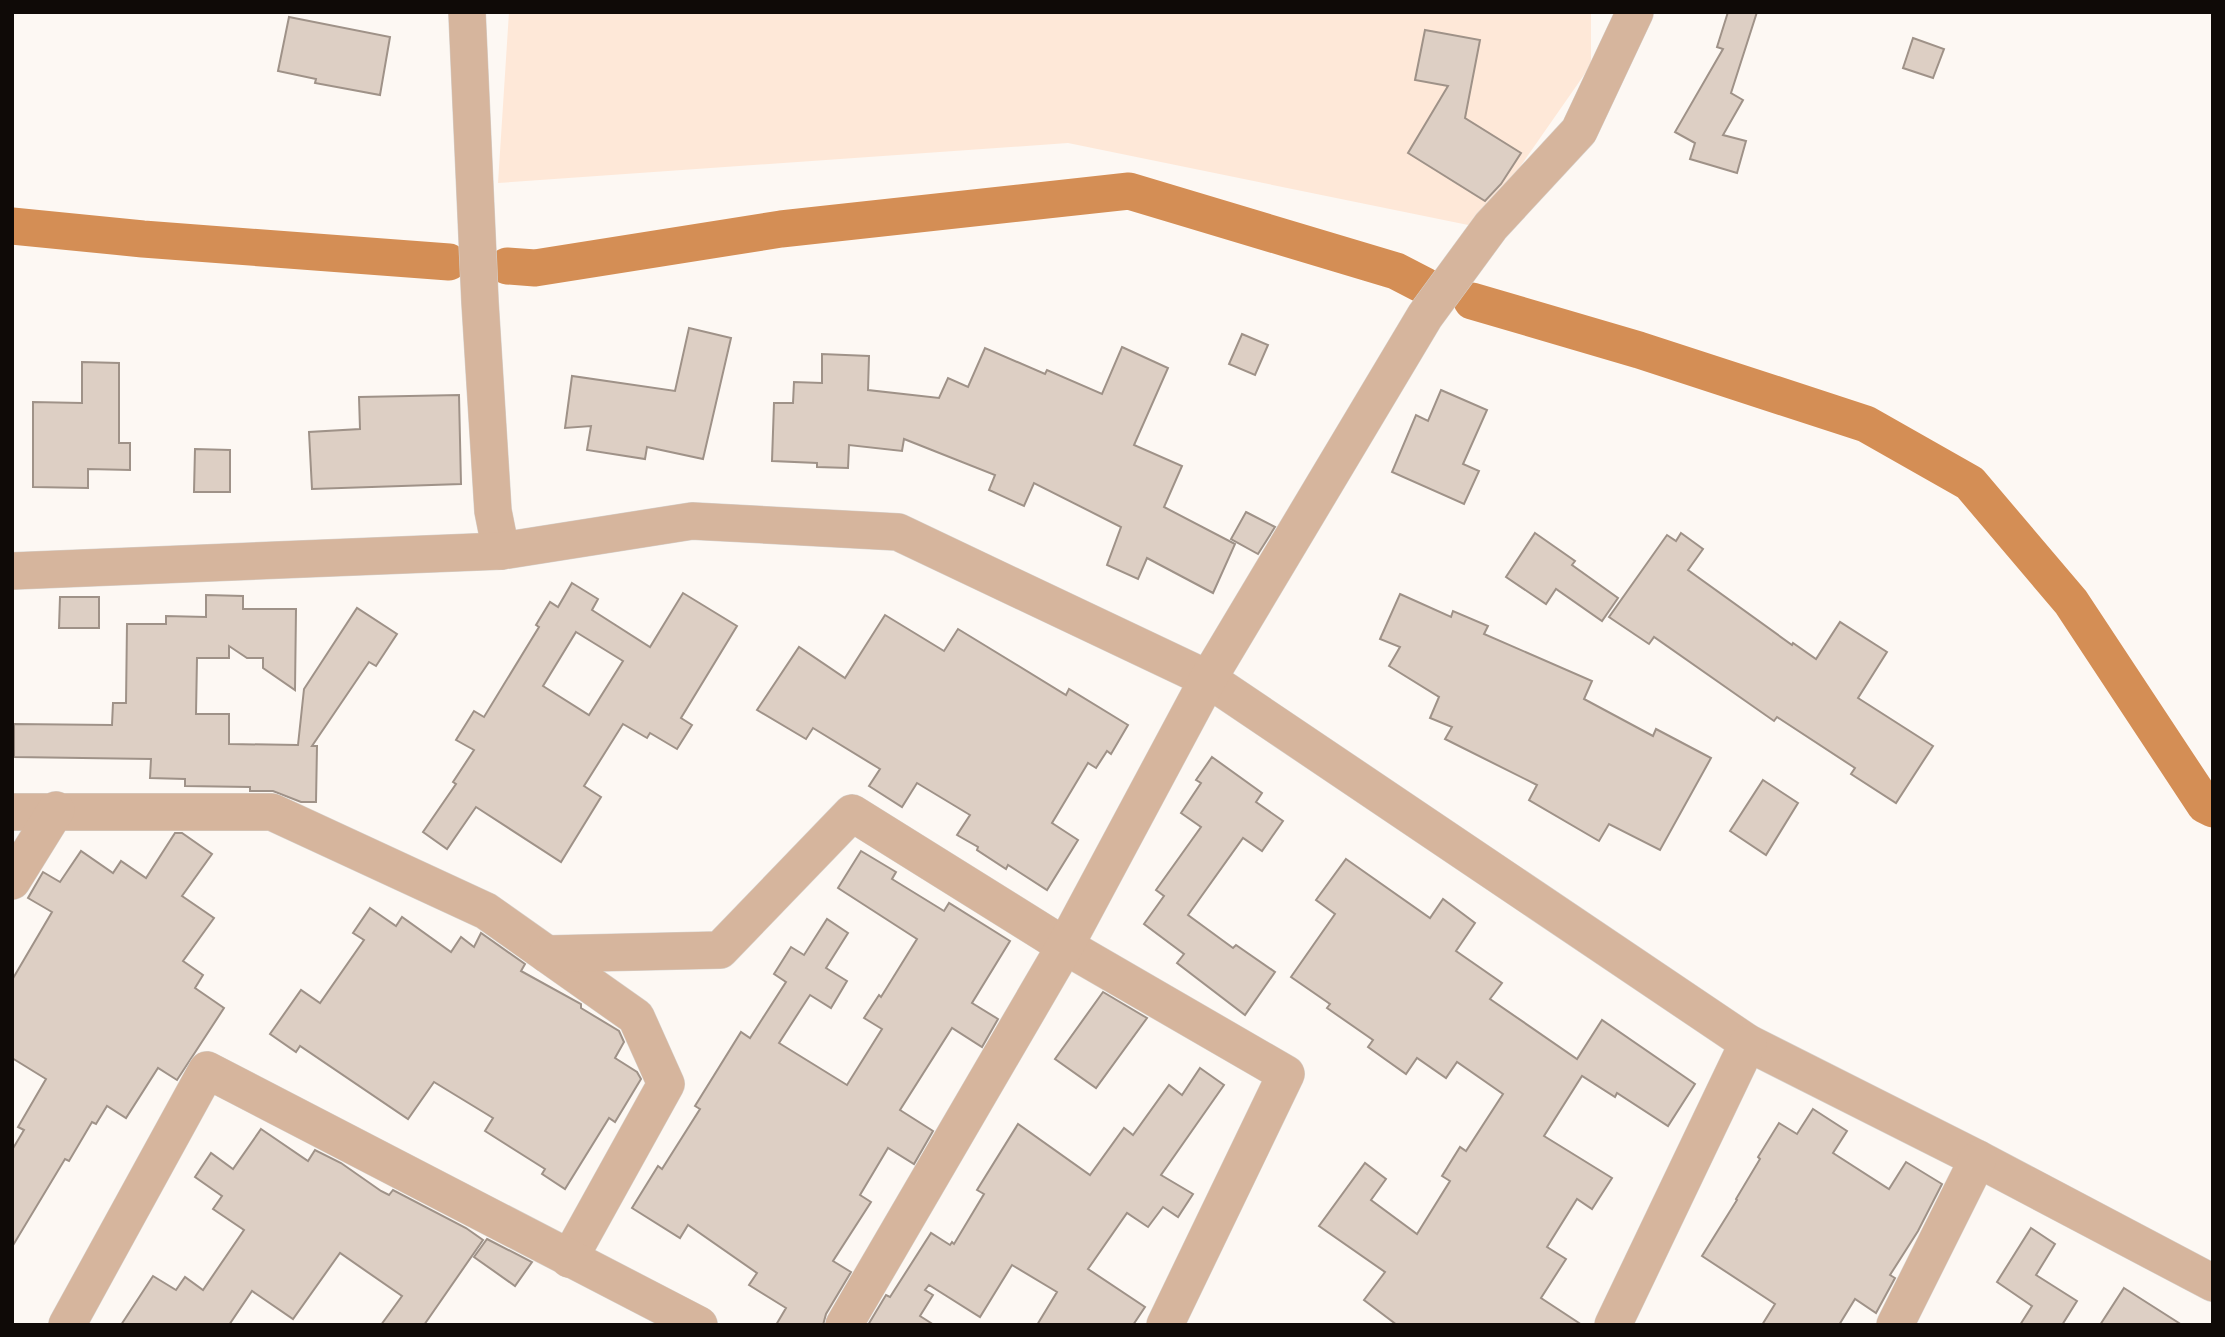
<svg xmlns="http://www.w3.org/2000/svg" width="2225" height="1337" font-family="'Fira Sans',sans-serif">
  <rect width="100%" height="100%" fill="#fdf8f3"/>
  <!-- built -->
  <polygon fill="#fee8d8" points="509,12 1591,12 1591,65 1478,227 1068,143 498,183"/>
  <g fill="none" stroke-linecap="round" stroke-linejoin="round">
    <!-- canal -->
    <g stroke="#d48e55" stroke-width="37">
      <polyline points="12,226 143,239 449,262"/>
      <polyline points="507,266 535,268 781,229 1129,191 1396,271 1425,286"/>
      <polyline points="1472,301 1639,350 1866,424 1970,483 2071,602 2205,805 2213,809"/>
    </g>
  </g>
  <!-- building -->
  <g fill="#ddcfc4" stroke="#9f9288" stroke-width="2" fill-rule="evenodd">
    <polygon points="1728,12 1757,12 1731,93 1743,100 1723,135 1746,141 1737,173 1690,159 1695,143 1675,132 1723,49 1717,47"/>
    <polygon points="289,17 390,37 380,95 315,83 316,79 278,71"/>
    <polygon points="1425,30 1480,40 1465,118 1521,153 1501,184 1485,201 1408,153 1448,86 1415,80"/>
    <polygon points="1913,38 1944,49 1933,78 1903,68"/>
    <polygon points="689,328 731,338 703,459 647,447 645,459 587,450 591,426 565,428 572,376 675,391"/>
    <polygon points="1242,334 1268,345 1255,375 1229,364"/>
    <polygon points="1122,347 1168,368 1134,445 1182,466 1164,507 1235,544 1213,593 1147,558 1138,579 1107,565 1121,527 1034,483 1024,506 989,490 995,475 904,439 902,451 849,445 848,468 817,467 817,463 772,461 774,403 793,403 794,382 822,383 822,354 869,356 868,390 939,398 948,378 968,387 985,348 1045,374 1047,370 1102,394"/>
    <polygon points="82,362 119,363 119,443 130,443 130,470 88,469 88,488 33,487 33,402 82,403"/>
    <polygon points="1441,390 1487,410 1463,464 1479,471 1464,504 1392,472 1416,415 1428,421"/>
    <polygon points="459,395 461,484 312,489 309,432 360,429 359,397"/>
    <polygon points="195,449 230,450 230,492 194,492"/>
    <polygon points="1246,512 1275,527 1258,554 1231,539"/>
    <polygon points="1535,533 1575,561 1572,565 1618,598 1602,621 1556,589 1546,604 1506,577"/>
    <polygon points="1681,533 1703,549 1688,570 1792,645 1793,643 1816,659 1840,622 1887,652 1858,698 1933,746 1896,803 1851,774 1855,768 1777,717 1774,721 1654,637 1649,644 1609,617 1667,535 1676,541"/>
    <path d="M572,583L598,599L592,610L650,647L683,593L737,626L681,718L692,725L677,749L650,733L647,738L623,724L584,786L601,797L561,862L476,807L447,849L423,832L456,784L453,782L474,750L456,740L474,711L484,717L539,627L536,625L550,602L558,607ZM576,632L623,661L589,715L543,686Z"/>
    <polygon points="1400,594 1451,617 1453,611 1488,626 1484,634 1592,681 1584,699 1653,736 1656,729 1711,758 1660,850 1609,824 1599,841 1529,800 1537,785 1445,739 1452,727 1430,718 1439,697 1389,666 1400,647 1380,639"/>
    <polygon points="206,595 243,596 243,609 296,609 295,690 263,668 263,658 247,658 229,646 229,658 197,658 196,714 229,714 229,744 298,745 304,689 357,608 397,634 376,666 369,662 312,746 317,746 316,802 301,802 273,791 250,791 250,787 185,786 185,779 150,778 151,759 14,757 14,724 112,725 113,703 126,703 127,624 166,624 166,616 206,617"/>
    <polygon points="60,597 99,597 99,628 59,628"/>
    <polygon points="885,615 944,651 958,629 1066,695 1069,689 1128,725 1111,754 1107,751 1096,768 1088,763 1052,823 1078,840 1047,890 1008,865 1006,869 977,850 978,847 957,835 970,815 917,783 902,807 869,786 880,769 813,728 806,739 757,710 799,647 845,678"/>
    <polygon points="1212,757 1262,793 1256,802 1283,821 1262,851 1243,838 1188,915 1233,948 1236,945 1275,972 1245,1015 1177,963 1184,954 1144,924 1164,896 1156,890 1201,827 1181,813 1201,783 1196,780"/>
    <polygon points="1763,780 1798,803 1766,855 1730,831"/>
    <polygon points="175,833 182,833 212,854 182,896 214,918 183,961 203,975 195,988 224,1008 177,1080 158,1068 126,1118 107,1106 96,1124 92,1122 69,1161 65,1159 12,1247 12,1150 24,1130 18,1127 46,1079 12,1058 12,980 52,912 28,898 43,872 60,882 81,851 113,873 121,861 146,878"/>
    <polygon points="861,851 896,872 892,879 944,911 949,903 1010,941 972,1003 998,1019 982,1047 952,1028 900,1110 933,1131 914,1164 888,1148 860,1195 871,1202 833,1261 851,1272 826,1314 823,1325 776,1325 786,1308 749,1285 757,1273 688,1225 680,1238 632,1208 658,1166 662,1169 700,1109 695,1106 741,1032 750,1038 786,982 774,974 791,947 804,955 827,919 848,933 826,968 847,981 831,1008 810,995 779,1043 847,1085 882,1029 864,1018 879,995 881,997 917,939 838,888"/>
    <polygon points="1346,859 1430,918 1443,899 1475,923 1456,951 1502,983 1490,999 1577,1059 1602,1020 1695,1084 1668,1126 1617,1093 1615,1097 1582,1076 1544,1136 1612,1178 1592,1209 1577,1199 1547,1247 1566,1259 1541,1298 1582,1325 1397,1325 1364,1300 1385,1272 1319,1226 1365,1163 1386,1179 1371,1200 1417,1234 1450,1181 1442,1176 1460,1147 1466,1151 1503,1094 1457,1062 1446,1078 1417,1058 1406,1074 1368,1047 1373,1040 1327,1008 1330,1004 1291,977 1335,914 1316,900"/>
    <polygon points="370,908 396,926 402,917 451,952 461,937 474,947 481,933 525,964 521,971 581,1004 581,1008 619,1031 624,1042 615,1058 637,1072 641,1079 615,1122 609,1118 565,1189 542,1174 545,1169 485,1131 493,1118 434,1082 408,1119 300,1046 296,1052 270,1034 301,990 320,1003 364,940 353,933"/>
    <polygon points="1103,992 1147,1018 1096,1088 1055,1059"/>
    <polygon points="1200,1068 1224,1085 1161,1175 1193,1194 1178,1217 1163,1207 1148,1227 1127,1213 1088,1269 1145,1307 1133,1325 1037,1325 1057,1292 1012,1265 980,1317 929,1285 925,1290 933,1295 920,1316 934,1325 868,1325 886,1295 890,1297 931,1233 950,1245 952,1242 954,1244 984,1194 977,1190 1018,1124 1090,1175 1124,1128 1133,1135 1169,1085 1182,1095"/>
    <polygon points="1813,1109 1847,1131 1833,1153 1889,1189 1906,1162 1942,1184 1918,1231 1890,1275 1895,1278 1876,1313 1855,1299 1839,1325 1762,1325 1775,1304 1702,1256 1737,1200 1736,1199 1760,1159 1758,1157 1779,1123 1797,1134"/>
    <polygon points="261,1129 308,1161 315,1150 341,1163 381,1191 389,1195 393,1190 466,1228 483,1240 424,1325 381,1325 402,1296 340,1253 293,1319 252,1291 229,1325 121,1325 153,1276 176,1290 185,1277 203,1290 244,1230 213,1209 222,1196 195,1177 211,1153 233,1169"/>
    <polygon points="2031,1228 2055,1244 2036,1275 2077,1301 2062,1325 2020,1325 2032,1306 1997,1282"/>
    <polygon points="487,1239 532,1262 515,1286 474,1257"/>
    <polygon points="2124,1288 2182,1325 2100,1325"/>
  </g>
  <g fill="none" stroke-linecap="round" stroke-linejoin="round">
    <!-- street casing -->
    <g stroke="#d7d2cd" stroke-width="38">
      <g id="street">
        <polyline points="467,12 480,302 493,511 501,551"/>
        <polyline points="12,571 501,551 692,521 898,532 1208,679 1748,1043 1978,1159 2213,1283"/>
        <polyline points="12,812 272,812 486,911 636,1017 666,1084 569,1259"/>
        <polyline points="12,881 56,810"/>
        <polyline points="547,954 720,950 852,813 1065,946 1286,1074 1165,1325"/>
        <polyline points="67,1325 207,1070 699,1325"/>
        <polyline points="844,1325 1065,946 1208,679 1425,316 1491,226 1579,131 1635,12"/>
        <polyline points="1613,1325 1748,1043"/>
        <polyline points="1895,1325 1978,1159"/>
      </g>
    </g>
    <!-- street -->
    <use href="#street" stroke="#d6b59d" stroke-width="37"/>
  </g>
  <!-- border -->
  <rect width="2225" height="1337" fill="none" stroke="#0f0a07" stroke-width="28"/>
</svg>
